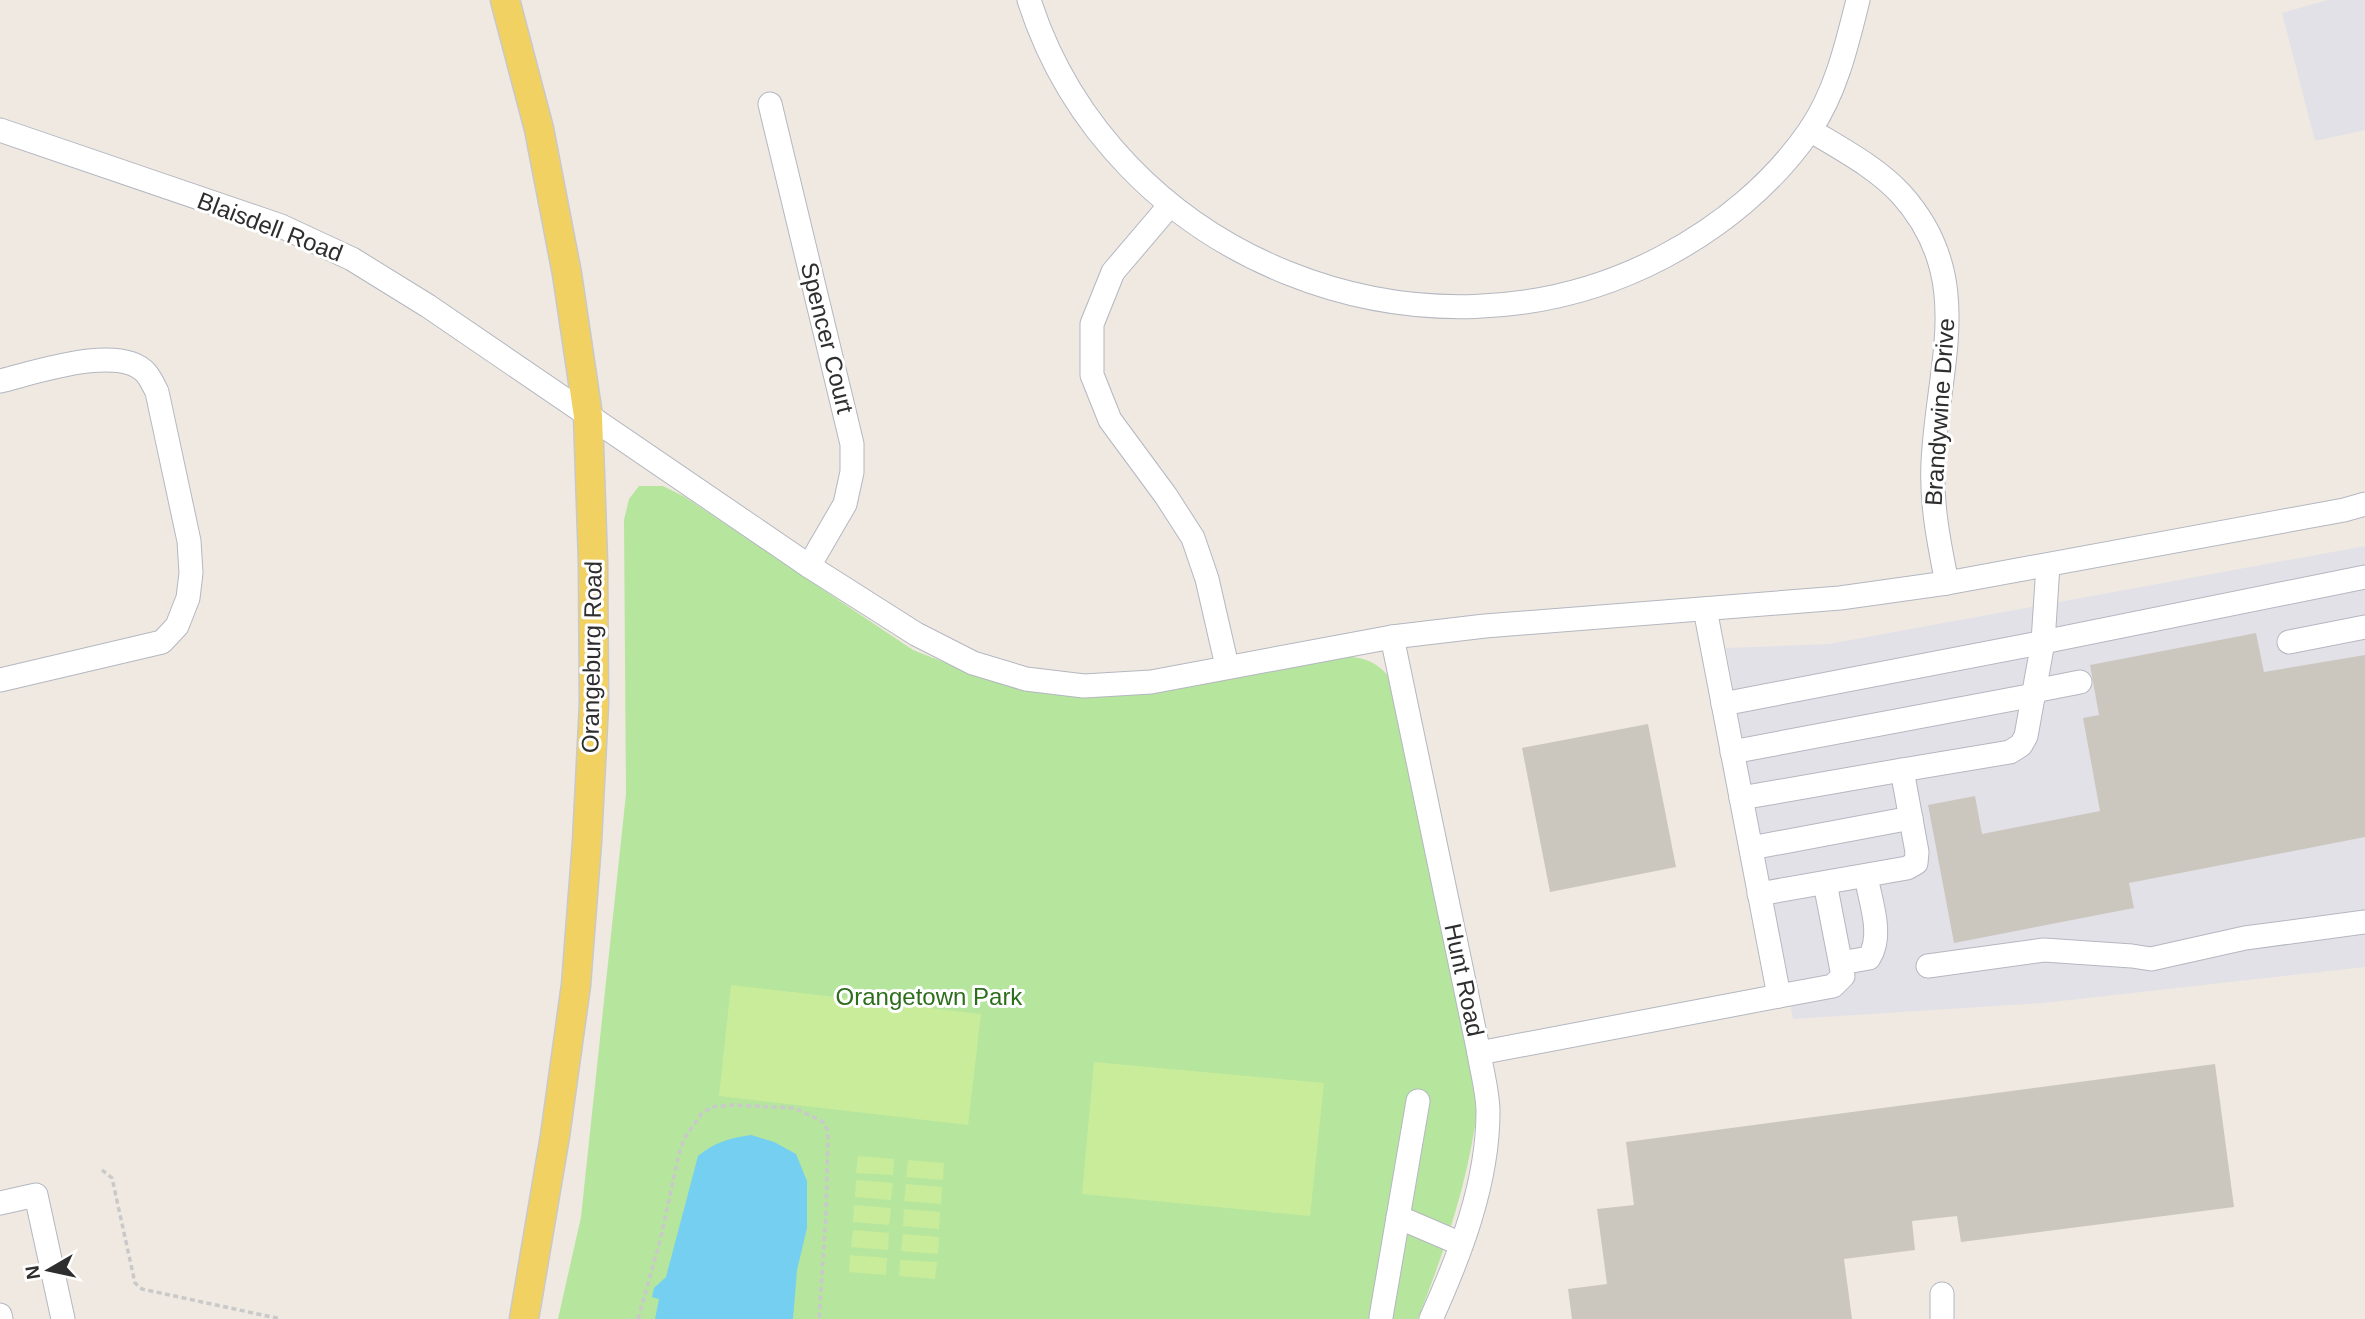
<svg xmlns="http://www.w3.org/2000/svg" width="2365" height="1319" font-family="Arial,sans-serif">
  <rect width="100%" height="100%" fill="#efe9e1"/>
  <!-- industrial -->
  <g fill="#e3e1e8">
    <polygon points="2328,0 2365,0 2365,130 2315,141 2282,13"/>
    <polygon points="2365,546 2365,967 2043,1003 1793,1019 1726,648 1829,644"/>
  </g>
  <!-- green -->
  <path fill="#b6e59e" d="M639,486H663L685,497L913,650L982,677L1073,696L1153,692L1342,656C1371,658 1377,663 1396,684L1478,1105C1468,1183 1446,1246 1418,1319H558L581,1217L626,794L624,520L629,499Z"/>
  <!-- pitch -->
  <g fill="#c9ec9a">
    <polygon points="731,985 981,1014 968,1125 719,1096"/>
    <polygon points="1094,1062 1324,1083 1310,1216 1082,1194"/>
    <polygon points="858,1156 894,1159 893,1175 856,1173"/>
    <polygon points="908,1160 944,1163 943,1180 906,1177"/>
    <polygon points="856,1180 893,1183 891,1200 855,1197"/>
    <polygon points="906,1184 942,1187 941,1204 904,1201"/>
    <polygon points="854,1205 891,1208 889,1225 853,1222"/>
    <polygon points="904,1209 940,1212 939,1229 903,1226"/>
    <polygon points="853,1230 889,1233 888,1250 851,1247"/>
    <polygon points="903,1234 939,1237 938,1254 901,1251"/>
    <polygon points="850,1255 887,1258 886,1275 849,1272"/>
    <polygon points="900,1260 937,1262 935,1279 899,1276"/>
  </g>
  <!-- water -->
  <path fill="#75cff0" d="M751,1135L774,1142L796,1154L807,1181V1228L797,1270L793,1319H655L659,1299L652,1297L654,1288L666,1277L698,1156C715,1142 730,1138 751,1135Z"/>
  <!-- building -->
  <g fill="#cbc7bf">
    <polygon points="2256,633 2264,672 2365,655 2365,837 2129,883 2134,908 1954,943 1928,805 1975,796 1982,834 2100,811 2083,718 2099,715 2090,665"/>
    <polygon points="1648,724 1676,867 1550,892 1522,748"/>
    <polygon points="2215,1064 2234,1207 1961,1242 1957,1216 1912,1221 1915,1250 1844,1259 1852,1319 1572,1319 1568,1289 1607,1284 1597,1209 1634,1205 1626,1142"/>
  </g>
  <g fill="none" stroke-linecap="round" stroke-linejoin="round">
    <!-- minor casing -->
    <g stroke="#b4b7c1" stroke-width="25">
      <g id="minor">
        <path d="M1029,0C1112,259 1424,383 1663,257C1720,227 1773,184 1810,130C1836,92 1847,44 1858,0"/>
        <polyline points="770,104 852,444 852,472 845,504 809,566"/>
        <polyline points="0,130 281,226 352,259 428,306 809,566 916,634 973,663 1026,679 1084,686 1151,682 1392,637 1485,626 1840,598 1947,583 2344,510 2365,504"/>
        <path d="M1810,130C1841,149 1876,167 1901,194C1977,278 1937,366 1933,463C1931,504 1939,543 1947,583"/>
        <polyline points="1170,205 1113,272 1092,324 1092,375 1110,420 1166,496 1193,538 1207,579 1227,666"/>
        <path d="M0,381C34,373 120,343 146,373C151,379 154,386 157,392L189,541L191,573L188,598L177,626L162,642L0,680"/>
        <path d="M1392,637L1479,1053C1482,1072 1488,1093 1488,1112C1488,1183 1460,1255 1431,1319"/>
        <polyline points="2043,642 2365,577"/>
        <polyline points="2289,642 2365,627"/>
        <polyline points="2034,691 2080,682"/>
        <polyline points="1723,704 2034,644 2042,646"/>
        <polyline points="1732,752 2034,695"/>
        <polyline points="1741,798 1902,770"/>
        <polyline points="1751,848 1911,818"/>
        <polyline points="1759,894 1907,868 1916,863 1917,852 1902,770 2010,752 2021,745 2026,736 2043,642 2048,565"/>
        <path d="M1841,963L1869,958C1884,935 1870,901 1866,876"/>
        <polyline points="1928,966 2044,950 2132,956 2151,959 2245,938 2365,922"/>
        <polyline points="1779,996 1833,986 1843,976 1825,883"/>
        <polyline points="1479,1053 1779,996 1705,609"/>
        <polyline points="0,1203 36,1195 63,1319"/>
        <polyline points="1398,1217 1461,1244"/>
        <polyline points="1942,1294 1942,1319"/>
        <polyline points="0,1315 1,1319"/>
        <polyline points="1381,1317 1418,1101"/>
      </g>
    </g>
    <!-- major casing -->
    <g stroke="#c9c9c9" stroke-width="31">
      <polyline id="major" points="505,0 539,129 567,274 588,416 593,562 594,704 587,842 576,985 555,1136 524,1319"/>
    </g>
    <!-- path -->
    <g stroke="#c9c9c9" stroke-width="3.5" stroke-dasharray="5 3.5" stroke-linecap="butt">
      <polyline points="102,1170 112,1178 135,1283 142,1289 281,1319"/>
      <polyline points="638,1319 660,1241 679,1154 684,1139 702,1113 712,1107 733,1105 794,1108 822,1121 828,1131 826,1214 819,1319"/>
    </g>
    <!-- minor -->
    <use href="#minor" stroke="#fff" stroke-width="23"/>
    <!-- major -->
    <use href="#major" stroke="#f2d163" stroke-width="28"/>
  </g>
  <g text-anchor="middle" stroke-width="6" stroke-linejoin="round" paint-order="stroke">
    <!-- street labels -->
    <g font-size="24" fill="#2e2e2e" stroke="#fff">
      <text transform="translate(270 227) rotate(21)" y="8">Blaisdell Road</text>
      <text transform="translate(827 338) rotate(76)" y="8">Spencer Court</text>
      <text transform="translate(1940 412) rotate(-86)" y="8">Brandywine Drive</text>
      <text transform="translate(592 657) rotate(-89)" y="8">Orangeburg Road</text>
      <text transform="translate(1464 980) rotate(78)" y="8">Hunt Road</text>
    </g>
    <!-- park labels -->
    <g font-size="24" fill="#2c6e1b" stroke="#fff">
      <text x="929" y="1005">Orangetown Park</text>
    </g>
  </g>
  <!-- north arrow -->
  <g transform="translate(49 1270) rotate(261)" stroke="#ffffff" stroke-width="5" paint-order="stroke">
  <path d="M0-5L12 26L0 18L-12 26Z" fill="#2e2e2e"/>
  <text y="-10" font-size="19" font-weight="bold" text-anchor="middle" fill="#2e2e2e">N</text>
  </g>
</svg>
